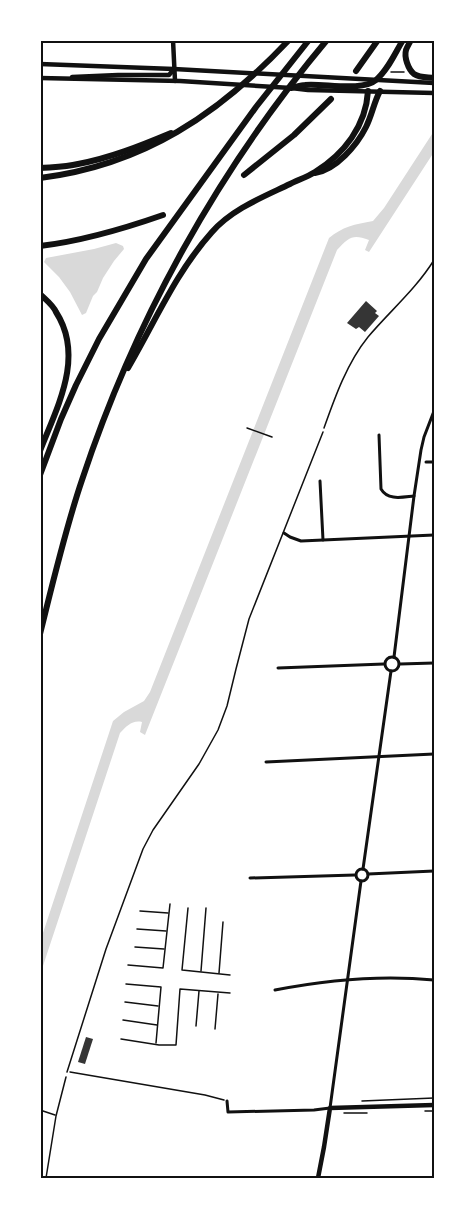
<svg xmlns="http://www.w3.org/2000/svg" width="475" height="1219" font-family="'Space Grotesk',sans-serif">
  <rect width="100%" height="100%" fill="#fff"/>
  <!-- water -->
  <g fill="#d9d9d9">
    <path d="M434,131V152L369,252L365,250L369,240C353,234 349,237 337,250L145,735L140,732L142,722C132,720 127,726 120,733L41,972V939L113,721L124,712L144,701L150,692L329,238C342,227 355,224 373,221L384,208Z"/>
    <polygon points="116,243 123,246 124,249 114,261 103,278 97,292 93,296 86,313 82,315 70,292 59,277 44,262 46,258 94,249"/>
  </g>
  <!-- building -->
  <g fill="#353535">
    <polygon points="366,301 377,311 375,313 379,316 365,332 359,327 356,329 347,323"/>
    <polygon points="86,1037 93,1039 85,1064 78,1062"/>
  </g>
  <g fill="none" stroke-linecap="round" stroke-linejoin="round">
    <!-- path -->
    <g stroke="#111" stroke-width="1.5">
      <polyline points="391,72 404,72"/>
      <polyline points="247,428 272,437"/>
      <path d="M324,428C335,397 347,363 368,337C390,311 416,289 434,260"/>
      <polyline points="188,908 182,970 230,975"/>
      <polyline points="140,911 168,913"/>
      <polyline points="137,929 166,931"/>
      <polyline points="135,947 164,949"/>
      <polyline points="128,965 163,968 170,904"/>
      <polyline points="201,971 206,908"/>
      <polyline points="219,973 223,922"/>
      <polyline points="126,984 161,987 156,1043"/>
      <polyline points="125,1002 158,1006"/>
      <polyline points="123,1020 157,1025"/>
      <polyline points="196,1026 199,991"/>
      <polyline points="215,1029 218,994"/>
      <polyline points="121,1039 159,1045 176,1045 180,989 230,993"/>
      <polyline points="70,1072 205,1095 224,1100"/>
      <polyline points="362,1101 434,1098"/>
      <polyline points="40,1110 55,1115"/>
      <polyline points="425,1111 434,1111"/>
      <polyline points="344,1113 367,1113"/>
      <polyline points="46,1178 56,1116 66,1077"/>
    </g>
    <!-- service -->
    <polyline stroke="#111" stroke-width="1.5" points="67,1072 106,949 143,849 153,830 199,764 218,730 227,706 236,669 249,619 323,432"/>
    <!-- minor -->
    <g stroke="#111" stroke-width="3">
      <path d="M379,435L381,489C388,501 403,497 414,496"/>
      <polyline points="426,462 434,462"/>
      <polyline points="320,481 323,540"/>
      <polyline points="284,533 290,537 301,541 434,535"/>
      <circle cx="392" cy="664" r="7"/>
      <polyline points="394,657 414,496 421,450 424,437 434,411"/>
      <polyline points="400,664 434,663"/>
      <polyline points="278,668 384,664"/>
      <polyline points="266,762 434,754"/>
      <circle cx="362" cy="875" r="6"/>
      <polyline points="363,869 391,671"/>
      <polyline points="368,874 434,871"/>
      <polyline points="250,878 355,875"/>
      <path d="M275,990C326,980 383,975 434,980"/>
      <polyline points="227,1101 228,1112 314,1110 330,1108 361,881"/>
    </g>
    <!-- tertiary -->
    <g stroke="#111" stroke-width="4.5">
      <polyline points="173,40 175,81"/>
      <polyline points="40,64 174,69 434,83"/>
      <polyline points="72,77 118,75 169,75 174,69"/>
      <polyline points="40,78 180,81 291,88 308,90 434,93"/>
      <polyline points="318,1178 324,1147 330,1108 434,1105"/>
    </g>
    <!-- motorway -->
    <g stroke="#111" stroke-width="6">
      <path d="M411,40C409,44 407,47 406,50C404,57 408,69 414,74C420,78 428,77 434,78"/>
      <polyline points="356,71 378,40"/>
      <path d="M291,88C296,87 301,85 305,85C323,83 362,92 376,80C388,70 395,53 403,40"/>
      <path d="M40,168C53,167 66,167 78,164C110,158 140,146 171,133"/>
      <path d="M315,173C336,170 357,145 366,127C372,115 374,102 380,91"/>
      <polyline points="244,175 294,135 331,99"/>
      <path d="M40,178C144,165 219,114 289,40"/>
      <path d="M40,246C83,241 123,229 163,215"/>
      <path d="M40,294C46,300 53,305 56,312C85,357 57,407 40,451"/>
      <path d="M128,368C155,322 176,272 212,232C232,209 263,197 290,184C298,180 307,177 315,172C344,154 366,126 368,91"/>
      <polyline points="40,475 61,419 76,385 99,339 146,259 256,107 309,40"/>
      <path d="M40,634C53,582 65,530 82,480C135,320 218,170 327,40"/>
    </g>
  </g>
  <!-- border -->
  <rect width="475" height="1219" fill="none" stroke="#ffffff" stroke-width="84"/>
  <rect x="42" y="42" width="391" height="1135" fill="none" stroke="#111" stroke-width="2"/>
</svg>
